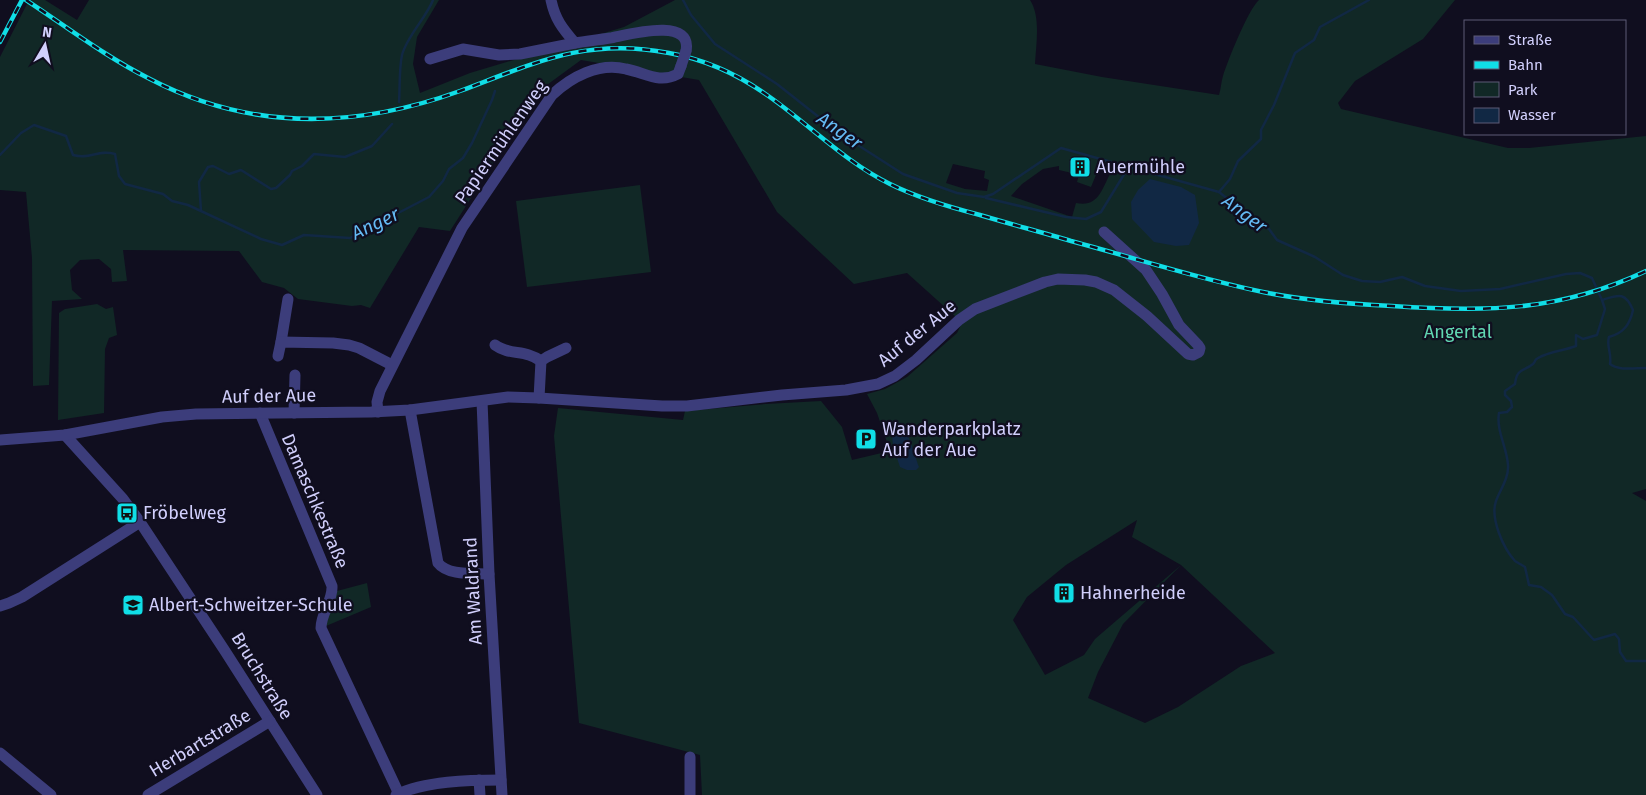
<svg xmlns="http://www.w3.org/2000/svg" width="1646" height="795" font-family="'Fira Sans',sans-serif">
  <rect width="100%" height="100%" fill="#100e1f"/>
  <!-- green -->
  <g fill="#112826" fill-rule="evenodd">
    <path d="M29,0H45L77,20L89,0H439L417,37L413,64L420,93L470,73L624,27L675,0H1030C1041,17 1036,44 1035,64L1102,77L1219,95C1221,89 1221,82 1223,76C1228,60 1248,10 1259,0H1455L1423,39L1355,81L1338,103L1341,109L1508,148H1529L1646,136V489L1632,493L1646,501V795H702L700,755L579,723L554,436L558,408L683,420L685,411L766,404L821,401L842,427L852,460L890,451L877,413L867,394L885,389L907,377L957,333L962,323L956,317L907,273L854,284L777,212L699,80L581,60L540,90L450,231L419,227L370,308L361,305L352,306L298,299L284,288L262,282L239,251L123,250L127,281L112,282L111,269L99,259L80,260L70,270L72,290L82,299L52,301L49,385L33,386L32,258L26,192L0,190V57ZM953,164L985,171L984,178L989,180L987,191L965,189L946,183ZM1059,166V170L1072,173L1073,170L1080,171L1077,182L1091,187L1098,170L1110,174C1102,189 1098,208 1076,203L1072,217L1011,196L1022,184L1043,169ZM1137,520L1132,537L1181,565L1095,639L1084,655L1045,675L1013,620L1027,597L1066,565ZM1181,565L1275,653L1241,666L1178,707L1145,723L1088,698L1098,672L1123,624Z"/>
    <polygon points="640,185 651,272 527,287 516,201"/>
    <polygon points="97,304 106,309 113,307 117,335 109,338 105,349 104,413 58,420 59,313 65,309"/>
    <polygon points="367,583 371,607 326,626 326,620 337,591"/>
  </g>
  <!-- water -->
  <g fill="#112844">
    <polygon points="1150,179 1181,187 1195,195 1199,223 1189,245 1176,246 1154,242 1132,219 1131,202 1138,190"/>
    <path d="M897,421C908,428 914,454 919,467L916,470H907L900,467L893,446L891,424Z"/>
  </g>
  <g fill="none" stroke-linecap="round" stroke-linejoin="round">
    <!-- stream -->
    <g stroke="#112844" stroke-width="2.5">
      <path d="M683,0L691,15L715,44L777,84L839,133L903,174L957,193L984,197L993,194L1061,148L1219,192L1244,212L1269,229L1277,240L1315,257L1343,275L1362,281L1380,282L1402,277L1425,286L1461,291L1500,289L1566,274L1580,273L1592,278L1602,300C1618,295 1625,291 1633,310C1630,324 1624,333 1609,337C1606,346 1612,353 1610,364C1619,371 1634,368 1646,368"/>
      <path d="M399,102C400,87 399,69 402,55C407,36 426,18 433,0"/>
      <path d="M0,155L21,133L34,125L66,136L73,155C90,160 98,149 115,154L119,176L125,184L163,194L172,201L188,205L261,239L282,245L304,235L350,238L429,197L443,181L449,169L463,158L472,143L492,100L495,91"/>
      <polyline points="1219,192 1230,179 1238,161 1261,139 1261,130 1274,105 1295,53 1314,40 1320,27 1369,0"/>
      <polyline points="986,198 1066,217 1086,219 1101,212 1128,168"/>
      <polyline points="201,211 199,182 208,167 213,166 229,174 241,170 271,189 276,188 290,175 292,171 302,166 314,154 345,157 372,146 392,124"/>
      <path d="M1602,300L1605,309L1597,335L1583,339L1576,335V346C1563,351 1550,351 1538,358C1533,361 1537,360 1533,364C1523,372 1517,368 1515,384L1505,391V395L1511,401L1512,407L1507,412L1499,413C1496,431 1507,447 1508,465C1509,478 1500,490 1496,501C1490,518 1503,548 1515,561C1518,563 1522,565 1525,567L1529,585L1541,587L1552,595L1565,614L1573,617L1594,640L1615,634L1619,639L1620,652L1626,661H1646"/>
    </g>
    <!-- minor -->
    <g stroke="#3c3d7b" stroke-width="11">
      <path d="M551,0C555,19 562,28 575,43C587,41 598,40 610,38C627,35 693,16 686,51"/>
      <polyline points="430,59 463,49 499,55 520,54 575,43"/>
      <polyline points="281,342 288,299"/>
      <path d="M495,345C510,356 525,349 541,361"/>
      <polyline points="278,356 281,342 333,343 349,345 359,348 392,365"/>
      <polyline points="539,398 541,361 547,357 566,348"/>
      <polyline points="482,401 489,574 502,795"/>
      <path d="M410,410L438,563C448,576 474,573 489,574"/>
      <path d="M378,412L377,402L380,391L462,228L552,95C571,77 599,62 626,69C646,73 659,84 678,74L681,66"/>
      <path d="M260,413L332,586C333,601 321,613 321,628L399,794"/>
      <polyline points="294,413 295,375"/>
      <polyline points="65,435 123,499 140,522 225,651 317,795"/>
      <polyline points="0,440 65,435 162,417 196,414 371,412 410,410 508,397 539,398 662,406 687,406 782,395 846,390 878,384 895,376 916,360 959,320 975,309 1045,282 1058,279 1085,280 1096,282 1114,290 1147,316 1188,354 1193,355 1199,352 1200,348 1198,345 1179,325 1162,294 1146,270 1104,232"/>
      <polyline points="0,606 9,603 22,597 140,522"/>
      <polyline points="0,753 51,795"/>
      <polyline points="690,757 690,795"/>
      <polyline points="479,780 480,795"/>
      <polyline points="148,795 270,721"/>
      <path d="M396,795C425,781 469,780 501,780"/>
    </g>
    <!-- rail casing -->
    <g stroke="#10dee7" stroke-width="4.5">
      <g id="rail">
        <path d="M26,0C67,27 106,57 150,79C250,131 355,129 460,91C535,63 586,37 669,53C703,59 735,73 764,93C807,122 843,161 890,184C918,198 949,207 980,215C1010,224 1041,232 1071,241C1135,258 1199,279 1263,292C1306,301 1349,304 1392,306C1486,312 1559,312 1646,271"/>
        <polyline points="0,42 22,0"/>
      </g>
    </g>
    <!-- rail -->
    <use href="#rail" stroke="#100e1f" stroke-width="2.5" stroke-dasharray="8" stroke-linecap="butt"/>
    <!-- minor-bridge -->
    <polyline stroke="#3c3d7b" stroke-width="11" points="681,66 686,51"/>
  </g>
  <!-- icons -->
  <defs>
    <g id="building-square" transform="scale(1.125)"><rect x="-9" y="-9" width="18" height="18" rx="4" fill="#10dee7" stroke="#100e1f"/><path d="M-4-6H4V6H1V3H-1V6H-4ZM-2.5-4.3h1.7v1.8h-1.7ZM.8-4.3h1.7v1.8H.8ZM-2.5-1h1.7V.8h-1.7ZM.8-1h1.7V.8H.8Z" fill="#111"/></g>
    <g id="parking-square" transform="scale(1.125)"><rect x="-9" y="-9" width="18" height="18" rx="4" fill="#10dee7" stroke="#100e1f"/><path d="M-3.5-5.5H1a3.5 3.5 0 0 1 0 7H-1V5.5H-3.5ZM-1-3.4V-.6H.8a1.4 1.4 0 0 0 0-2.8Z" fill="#111"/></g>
    <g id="bus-square" transform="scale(1.125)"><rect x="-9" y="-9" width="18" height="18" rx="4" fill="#10dee7" stroke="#100e1f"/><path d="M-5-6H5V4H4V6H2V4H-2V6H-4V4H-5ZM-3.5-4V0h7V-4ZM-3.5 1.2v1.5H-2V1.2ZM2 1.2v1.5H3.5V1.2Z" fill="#111"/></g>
    <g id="school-square" transform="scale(1.125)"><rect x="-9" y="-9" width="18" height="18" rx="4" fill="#10dee7" stroke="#100e1f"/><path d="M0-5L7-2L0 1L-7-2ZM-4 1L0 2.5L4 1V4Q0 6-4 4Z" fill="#111"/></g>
  </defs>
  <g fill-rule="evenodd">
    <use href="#building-square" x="1080" y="167"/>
    <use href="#parking-square" x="866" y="439"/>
    <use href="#bus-square" x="127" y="513"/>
    <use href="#building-square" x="1064" y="593"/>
    <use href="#school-square" x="133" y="605"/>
  </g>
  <g text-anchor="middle" stroke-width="4.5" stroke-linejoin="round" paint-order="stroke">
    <!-- street labels -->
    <g font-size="18" fill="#d1cffc" stroke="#100e1f">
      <text transform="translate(501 142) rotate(-55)" y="6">Papiermühlenweg</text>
      <text transform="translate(917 333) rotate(-39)" y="6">Auf der Aue</text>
      <text transform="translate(269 396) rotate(-1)" y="6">Auf der Aue</text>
      <text transform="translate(315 501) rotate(67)" y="6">Damaschkestraße</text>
      <text transform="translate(473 591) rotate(-93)" y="6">Am Waldrand</text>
      <text transform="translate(262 676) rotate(58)" y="6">Bruchstraße</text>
      <text transform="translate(200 743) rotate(-31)" y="6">Herbartstraße</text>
    </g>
    <!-- poi labels -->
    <g font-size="18" fill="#d1cffc" stroke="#100e1f" text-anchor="start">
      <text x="1096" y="173">Auermühle</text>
      <text x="882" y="435">Wanderparkplatz<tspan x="882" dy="21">Auf der Aue</tspan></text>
      <text x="143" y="519">Fröbelweg</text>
      <text x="1080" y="599">Hahnerheide</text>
      <text x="149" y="611">Albert-Schweitzer-Schule</text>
    </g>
    <!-- park labels -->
    <g font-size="18" fill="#61d6b2" stroke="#100e1f">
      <text x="1458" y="338">Angertal</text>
    </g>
    <!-- water labels -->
    <g font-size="19" font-style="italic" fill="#64baf4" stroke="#100e1f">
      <text transform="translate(840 130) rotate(35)" y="7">Anger</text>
      <text transform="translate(1245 213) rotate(37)" y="7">Anger</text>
      <text transform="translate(375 223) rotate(-25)" y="7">Anger</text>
    </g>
  </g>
  <!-- legend -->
  <rect x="1464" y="20" width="162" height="115" fill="#100e1f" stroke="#5d5b77"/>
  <rect x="1474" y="36" width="25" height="8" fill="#3c3d7b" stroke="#5d5b77"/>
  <text x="1508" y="45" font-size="15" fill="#d1cffc">Straße</text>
  <rect x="1474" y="61" width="25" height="8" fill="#10dee7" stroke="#5d5b77"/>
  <text x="1508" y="70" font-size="15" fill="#d1cffc">Bahn</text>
  <rect x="1474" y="82" width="25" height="15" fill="#112826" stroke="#5d5b77"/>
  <text x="1508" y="95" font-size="15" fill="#d1cffc">Park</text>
  <rect x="1474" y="108" width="25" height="15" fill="#112844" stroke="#5d5b77"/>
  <text x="1508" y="120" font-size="15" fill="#d1cffc">Wasser</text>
  <!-- north arrow -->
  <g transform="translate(45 45) rotate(9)" stroke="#100e1f" stroke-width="4" paint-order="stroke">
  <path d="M0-4L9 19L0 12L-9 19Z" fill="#d1cffc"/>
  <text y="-8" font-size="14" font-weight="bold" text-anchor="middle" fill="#d1cffc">N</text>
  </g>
</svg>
